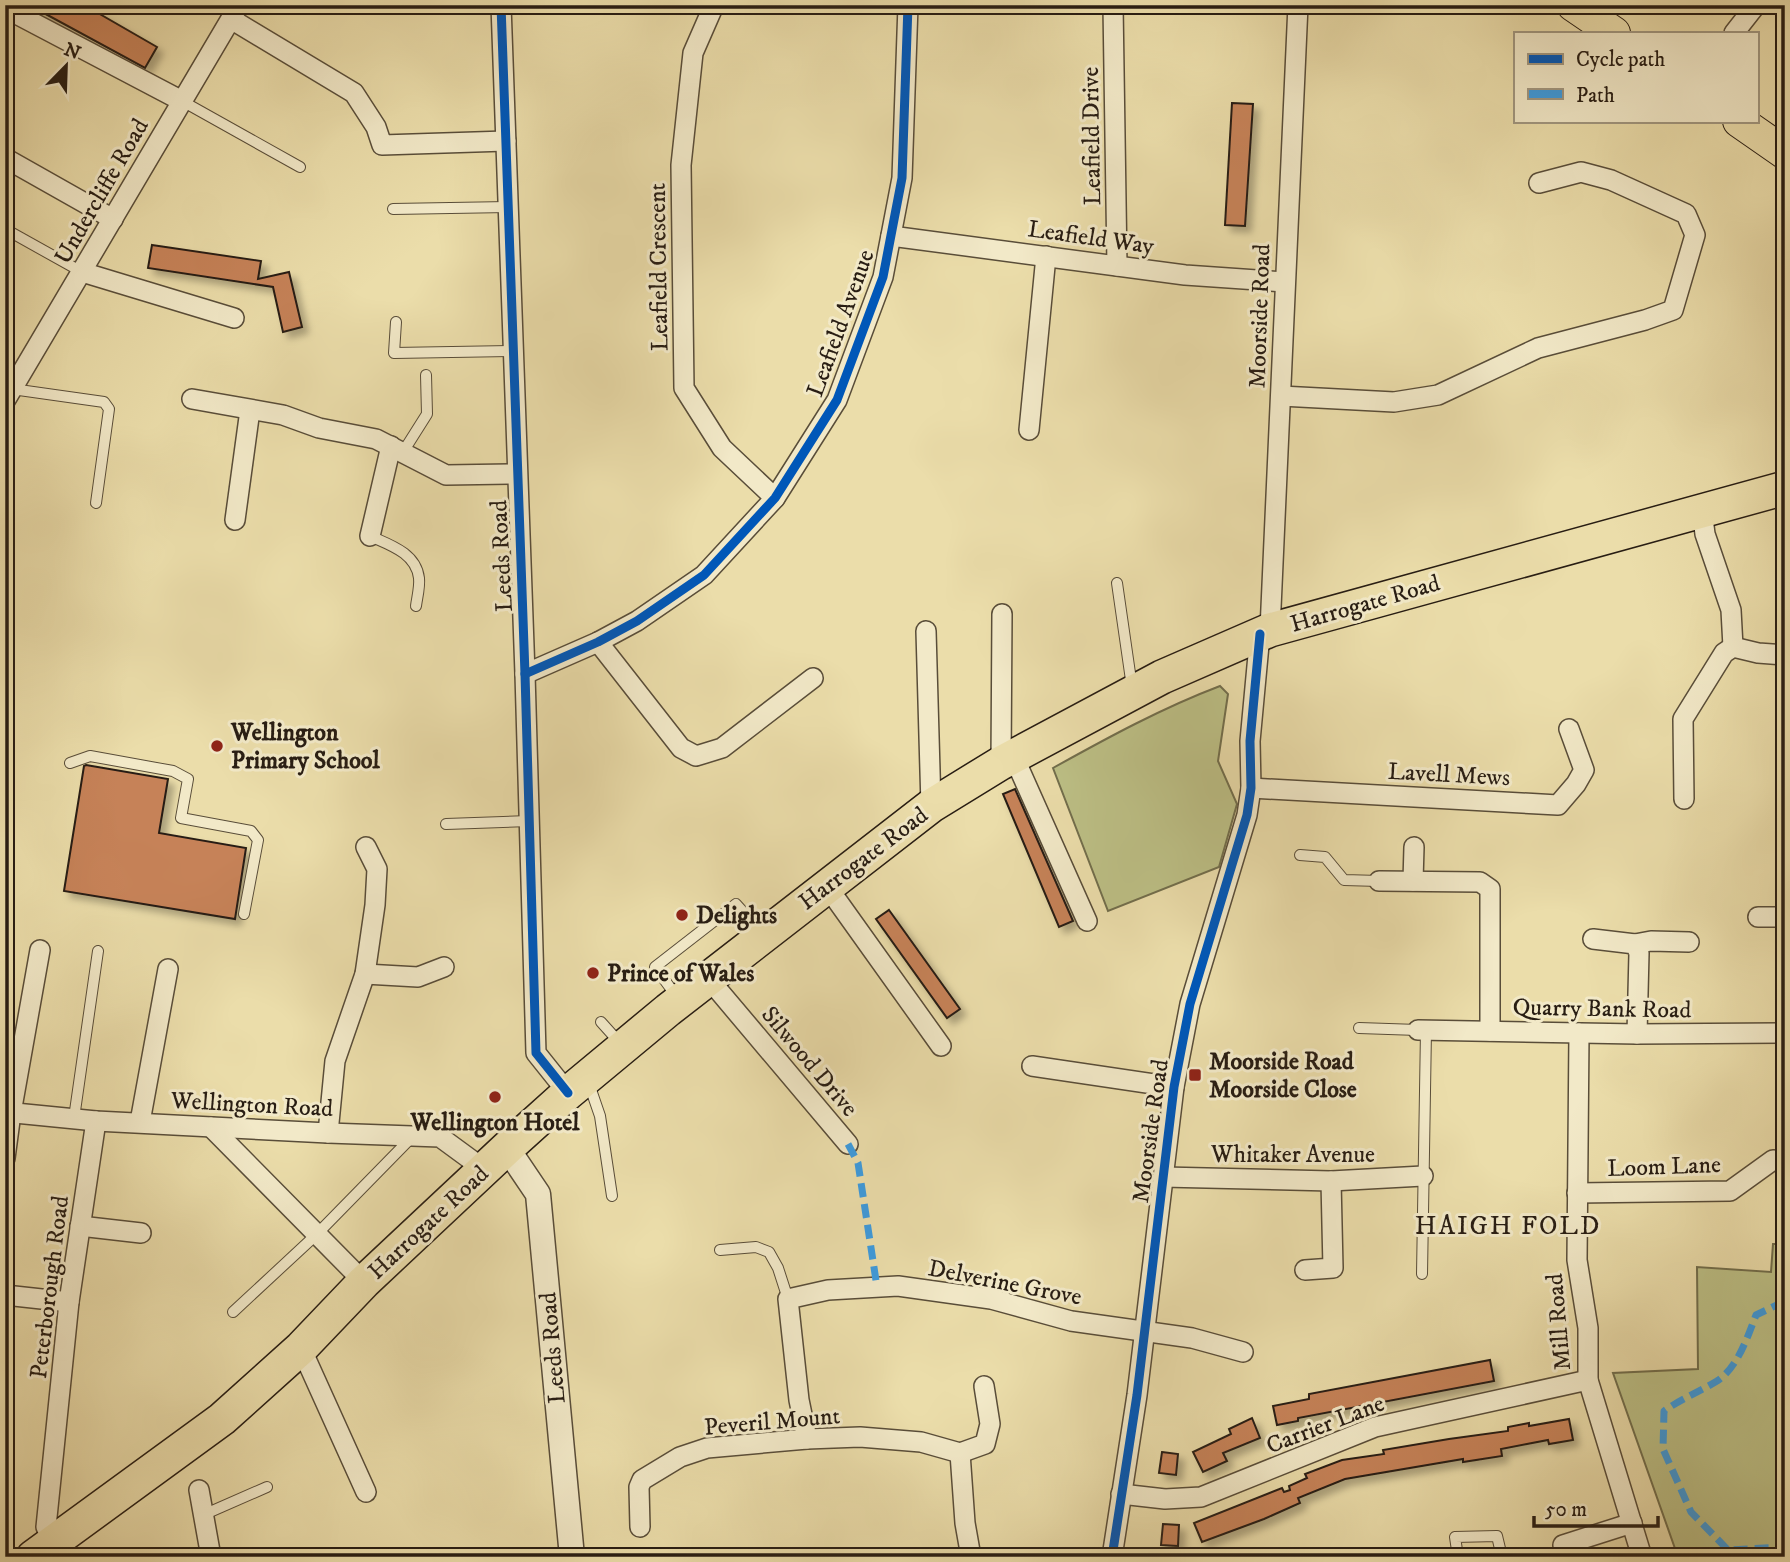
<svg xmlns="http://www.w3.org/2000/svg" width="1790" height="1562" font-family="'IM FELL DW Pica',serif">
  <defs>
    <filter id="shadow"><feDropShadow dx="6" dy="6" stdDeviation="3.5" flood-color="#0004"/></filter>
  </defs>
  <rect width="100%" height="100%" fill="#ebddaa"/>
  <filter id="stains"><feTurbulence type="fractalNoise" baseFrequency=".00286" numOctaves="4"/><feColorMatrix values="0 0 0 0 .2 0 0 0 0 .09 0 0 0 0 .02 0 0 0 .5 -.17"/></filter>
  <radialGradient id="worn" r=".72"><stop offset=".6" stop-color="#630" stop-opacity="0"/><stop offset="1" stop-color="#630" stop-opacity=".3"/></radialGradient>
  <!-- green -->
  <g fill="#bcbf85" stroke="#726e4c" stroke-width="2">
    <path d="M1220,686L1228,694L1218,761L1237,804L1219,867L1108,911L1053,768C1107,738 1162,708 1220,686Z"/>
    <polygon points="1773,1244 1785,1244 1785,1557 1678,1557 1613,1373 1698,1369 1697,1267 1771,1272"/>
  </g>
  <!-- building -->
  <g fill="#c68259" stroke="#281d13" stroke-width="2" filter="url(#shadow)">
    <polygon points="29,5 84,5 157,47 145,68"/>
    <polygon points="1232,103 1253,104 1245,226 1225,225"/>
    <polygon points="152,245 261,261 258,279 289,272 302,327 283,332 273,287 148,268"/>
    <polygon points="86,765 168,779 159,833 246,848 235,919 64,891 84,766"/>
    <polygon points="1015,789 1073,921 1059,927 1003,794"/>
    <polygon points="889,910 960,1009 947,1018 876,919"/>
    <polygon points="1490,1360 1494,1381 1298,1418 1298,1421 1277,1425 1273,1406 1309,1399 1309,1394"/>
    <polygon points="1252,1418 1260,1438 1223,1453 1227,1461 1203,1472 1193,1452 1231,1434 1229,1429"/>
    <polygon points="1569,1419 1573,1440 1549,1444 1548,1440 1501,1449 1502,1456 1463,1462 1463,1459 1345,1479 1298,1498 1300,1503 1264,1519 1202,1542 1194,1523 1282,1488 1284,1492 1290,1490 1289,1486 1307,1478 1305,1474 1342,1460 1384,1454 1383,1450 1449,1439 1508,1431 1508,1427 1529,1423 1529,1426"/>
    <polygon points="1162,1452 1178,1454 1176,1475 1159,1473"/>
    <polygon points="1163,1524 1179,1525 1178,1546 1161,1545"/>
  </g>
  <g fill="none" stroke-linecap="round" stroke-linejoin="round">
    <!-- service casing -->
    <g stroke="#594d39" stroke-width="12">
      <g id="service">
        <polyline points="182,101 300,167"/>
        <polyline points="393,209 508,207"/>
        <polyline points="5,229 82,272"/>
        <polyline points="396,322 394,353 513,351"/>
        <polyline points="12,389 104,402 109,409 96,503"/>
        <polyline points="403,452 427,414 426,375"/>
        <path d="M370,536C390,545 416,553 419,578C420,587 417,598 416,606"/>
        <polyline points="1117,583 1132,687"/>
        <polyline points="70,763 90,756 173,771 188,779 181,818 251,831 258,840 244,914"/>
        <polyline points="446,824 529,821"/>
        <polyline points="1300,855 1325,857 1344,880 1379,881"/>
        <polyline points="677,997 655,967 736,904 761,932"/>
        <polyline points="601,1022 619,1042"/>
        <polyline points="1359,1028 1418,1030"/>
        <polyline points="589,1084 600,1116 612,1196"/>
        <polyline points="74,1118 98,951"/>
        <polyline points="720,1250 756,1247 769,1252 778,1268 788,1299"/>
        <polyline points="1422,1274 1426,1030"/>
        <polyline points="233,1312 317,1234 413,1136"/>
        <polyline points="203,1515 267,1487"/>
        <polyline points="1458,1557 1455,1537 1497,1536 1502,1557"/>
      </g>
    </g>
    <!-- minor casing -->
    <g stroke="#594d39" stroke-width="22">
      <g id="minor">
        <polyline points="501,5 525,674 536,1053 568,1093"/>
        <polyline points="714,5 693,53 681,165 684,388 722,448 775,498"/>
        <polyline points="1113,5 1117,266"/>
        <polyline points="5,8 182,101"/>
        <polyline points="231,19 354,93 376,127 382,145 506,141"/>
        <polyline points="1734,33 1756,5"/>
        <polyline points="5,158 113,219"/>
        <polyline points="891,236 1185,275 1285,282"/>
        <polyline points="82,272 234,318"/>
        <polyline points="1281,396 1394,402 1438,395 1538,348 1645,320 1673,310 1695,235 1686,214 1611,180 1581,172 1539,183"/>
        <polyline points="192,399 283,415 319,428 376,439 446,475 516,474"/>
        <polyline points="5,401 239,5"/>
        <polyline points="1029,430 1046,256"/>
        <polyline points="1702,510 1705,534 1731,610 1733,647"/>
        <polyline points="235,520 250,410"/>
        <polyline points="370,536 391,446"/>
        <polyline points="1270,630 1298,5"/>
        <polyline points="926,631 931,806"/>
        <polyline points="598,642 681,748 696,756 722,748 813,678"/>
        <polyline points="525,674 598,642 637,621 704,575 775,498 837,400 883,277 902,178 908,5"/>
        <polyline points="1013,755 1087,921"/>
        <polyline points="1001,763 1002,614"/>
        <polyline points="1251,788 1558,805 1576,784 1584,770 1569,729"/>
        <polyline points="1684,799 1683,719 1724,653 1733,647 1758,653 1785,655"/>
        <polyline points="1379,881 1480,882 1490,889 1490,1031"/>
        <polyline points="1413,881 1414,847"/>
        <polyline points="826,885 941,1046"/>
        <polyline points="1758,917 1785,917"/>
        <polyline points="1593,939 1635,944 1639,953 1637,1034"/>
        <polyline points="1635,944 1651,941 1689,942"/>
        <polyline points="365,974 418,977 444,967"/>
        <polyline points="708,978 848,1144"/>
        <polyline points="1418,1030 1637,1034 1785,1033"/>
        <polyline points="1579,1033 1577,1260 1588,1328 1588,1380 1642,1557"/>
        <polyline points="1032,1066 1174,1087"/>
        <polyline points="5,1112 96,1121 328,1133 440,1137 485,1170"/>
        <polyline points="140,1122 168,969"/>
        <polyline points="211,1127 364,1282"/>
        <polyline points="328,1133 335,1061 365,974 375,905 377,869 366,847"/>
        <polyline points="5,1158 11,1113 40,950"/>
        <polyline points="1163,1177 1331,1181 1423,1176"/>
        <polyline points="1577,1193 1730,1191 1773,1160 1785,1161"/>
        <polyline points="80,1226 141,1233"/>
        <polyline points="1305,1270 1333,1268 1331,1181"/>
        <polyline points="5,1295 69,1302"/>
        <polyline points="301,1348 366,1492"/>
        <polyline points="807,1439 799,1400 788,1299 828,1290 898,1286 991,1299 1071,1321 1192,1338 1243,1352"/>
        <polyline points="960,1453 985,1444 990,1424 984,1386"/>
        <polyline points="199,1490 211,1557"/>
        <polyline points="1121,1494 1165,1499 1201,1497 1375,1427 1588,1380"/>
        <polyline points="640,1527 639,1487 642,1480 680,1457 707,1448 807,1439 860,1437 921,1442 960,1453 965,1523 971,1557"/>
        <polyline points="54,1541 46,1527 69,1302 96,1121"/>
        <polyline points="1563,1545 1632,1523"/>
        <polyline points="1112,1557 1137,1395 1174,1087 1190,1004 1247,815 1251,788 1250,741 1260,634"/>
      </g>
    </g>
    <!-- tertiary casing -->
    <g stroke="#594d39" stroke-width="27">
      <polyline id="tertiary" points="507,1148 538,1194 572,1557"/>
    </g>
    <!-- primary casing -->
    <g stroke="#281d13" stroke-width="34">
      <g id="primary">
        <polyline points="1573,5 1614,33"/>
        <polyline points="1739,121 1785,153"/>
      </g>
    </g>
    <!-- trunk casing -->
    <g stroke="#281d13" stroke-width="36">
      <polyline id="trunk" points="33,1557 222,1419 301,1348 364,1282 507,1148 568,1093 668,1010 931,806 1001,763 1162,677 1270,630 1785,488"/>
    </g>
    <!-- service -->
    <use href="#service" stroke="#f2e9c8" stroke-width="10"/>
    <!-- minor -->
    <use href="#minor" stroke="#f2e9c8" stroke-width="19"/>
    <!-- tertiary -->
    <use href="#tertiary" stroke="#f2e9c8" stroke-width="24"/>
    <!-- primary -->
    <use href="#primary" stroke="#ebddaa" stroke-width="32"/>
    <!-- trunk -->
    <use href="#trunk" stroke="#ebddaa" stroke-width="33"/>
    <!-- quiet -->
    <g stroke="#3d9bde" stroke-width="7" stroke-dasharray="14 7" stroke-linecap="butt">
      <polyline points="848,1144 858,1163 877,1287"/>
      <path d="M1785,1304H1779L1756,1315C1747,1338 1738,1367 1717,1381C1699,1392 1681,1399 1664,1411L1663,1449L1691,1512L1728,1550L1785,1547"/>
    </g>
    <!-- cycleway casing -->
    <g stroke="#f2e9c8" stroke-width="13">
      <g id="cycleway">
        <polyline points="501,5 525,674 536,1053 568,1093"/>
        <polyline points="525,674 598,642 637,621 704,575 775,498 837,400 883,277 902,178 908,5"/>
        <polyline points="1112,1557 1137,1395 1174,1087 1190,1004 1247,815 1251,788 1250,741 1260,634"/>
      </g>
    </g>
    <!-- cycleway -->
    <use href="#cycleway" stroke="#0057b8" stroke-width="9"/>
  </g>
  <!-- markers -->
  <g fill="#8f2418" stroke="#f2e9c8" stroke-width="2.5">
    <circle cx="217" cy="746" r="7"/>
    <circle cx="682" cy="915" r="7"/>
    <circle cx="593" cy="973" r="7"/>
    <rect x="1188" y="1068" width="14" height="14" rx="3.5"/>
    <circle cx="495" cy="1097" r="7"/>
  </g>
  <g text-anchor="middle" stroke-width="6" stroke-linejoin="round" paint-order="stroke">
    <!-- street labels -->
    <g font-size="24" fill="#281d13" stroke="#f2e9c8">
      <text transform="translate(1091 136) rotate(-91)" y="8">Leafield Drive</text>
      <text transform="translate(101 191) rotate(-60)" y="8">Undercliffe Road</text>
      <text transform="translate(1091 237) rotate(8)" y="8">Leafield Way</text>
      <text transform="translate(658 267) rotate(-91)" y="8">Leafield Crescent</text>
      <text transform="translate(1259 316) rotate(-88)" y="8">Moorside Road</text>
      <text transform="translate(840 323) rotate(-70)" y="8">Leafield Avenue</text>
      <text transform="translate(501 556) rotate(-93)" y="8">Leeds Road</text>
      <text transform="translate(1365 603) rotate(-16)" y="8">Harrogate Road</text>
      <text transform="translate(1449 774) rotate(3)" y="8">Lavell Mews</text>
      <text transform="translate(863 858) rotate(-37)" y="8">Harrogate Road</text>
      <text transform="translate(1602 1008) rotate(1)" y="8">Quarry Bank Road</text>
      <text transform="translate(810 1061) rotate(50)" y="8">Silwood Drive</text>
      <text transform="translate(252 1104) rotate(3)" y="8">Wellington Road</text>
      <text transform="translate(1150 1131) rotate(-82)" y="8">Moorside Road</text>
      <text x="1293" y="1162">Whitaker Avenue</text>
      <text transform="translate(1664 1166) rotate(-2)" y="8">Loom Lane</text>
      <text transform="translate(428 1222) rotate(-43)" y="8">Harrogate Road</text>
      <text transform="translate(1005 1282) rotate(11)" y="8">Delverine Grove</text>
      <text transform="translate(49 1287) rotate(-83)" y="8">Peterborough Road</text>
      <text transform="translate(1558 1322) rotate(-95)" y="8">Mill Road</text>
      <text transform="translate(552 1348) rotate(-95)" y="8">Leeds Road</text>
      <text transform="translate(772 1421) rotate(-5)" y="8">Peveril Mount</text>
      <text transform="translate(1325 1424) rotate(-21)" y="8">Carrier Lane</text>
    </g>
    <!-- poi labels -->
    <g font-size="24" font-weight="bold" fill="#281d13" stroke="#f2e9c8" text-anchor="start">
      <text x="231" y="740">Wellington<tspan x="231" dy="28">Primary School</tspan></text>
      <text x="696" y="923">Delights</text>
      <text x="607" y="981">Prince of Wales</text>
      <text x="1209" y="1069">Moorside Road<tspan x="1209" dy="28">Moorside Close</tspan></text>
      <text x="495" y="1130" text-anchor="middle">Wellington Hotel</text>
    </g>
    <!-- neighbourhood labels -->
    <g font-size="26" letter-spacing="2" fill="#281d13" stroke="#f2e9c8">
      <text x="1508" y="1234">HAIGH FOLD</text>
    </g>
  </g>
  <!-- margin -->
  <rect width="1790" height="1562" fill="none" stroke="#ebddaa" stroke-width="28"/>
  <rect x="7" y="7" width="1776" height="1548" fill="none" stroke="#281d13" stroke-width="3.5"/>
  <rect x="14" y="14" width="1762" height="1534" fill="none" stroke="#281d13" stroke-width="2"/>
  <!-- legend -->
  <rect x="1514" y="32" width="245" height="91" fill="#f2e9c8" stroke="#a19780" stroke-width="2"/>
  <rect x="1528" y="54" width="35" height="10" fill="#0057b8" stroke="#a19780" stroke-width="2"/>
  <text x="1576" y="66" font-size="21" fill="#281d13">Cycle path</text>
  <rect x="1528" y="89" width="35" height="10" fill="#3d9bde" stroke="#a19780" stroke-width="2"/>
  <text x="1576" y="102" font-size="21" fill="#281d13">Path</text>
  <!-- north arrow -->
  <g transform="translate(66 66) rotate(23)" stroke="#f2e9c8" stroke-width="5" paint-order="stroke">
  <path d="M0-5L12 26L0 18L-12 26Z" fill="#281d13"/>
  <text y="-10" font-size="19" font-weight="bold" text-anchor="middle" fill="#281d13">N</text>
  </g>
  <!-- scale -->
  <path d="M1534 1516v10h124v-10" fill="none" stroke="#281d13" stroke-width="3.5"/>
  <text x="1545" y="1516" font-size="21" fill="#281d13" stroke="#f2e9c8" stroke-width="5" paint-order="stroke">50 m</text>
  <rect width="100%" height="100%" filter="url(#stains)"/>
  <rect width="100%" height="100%" fill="url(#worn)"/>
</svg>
